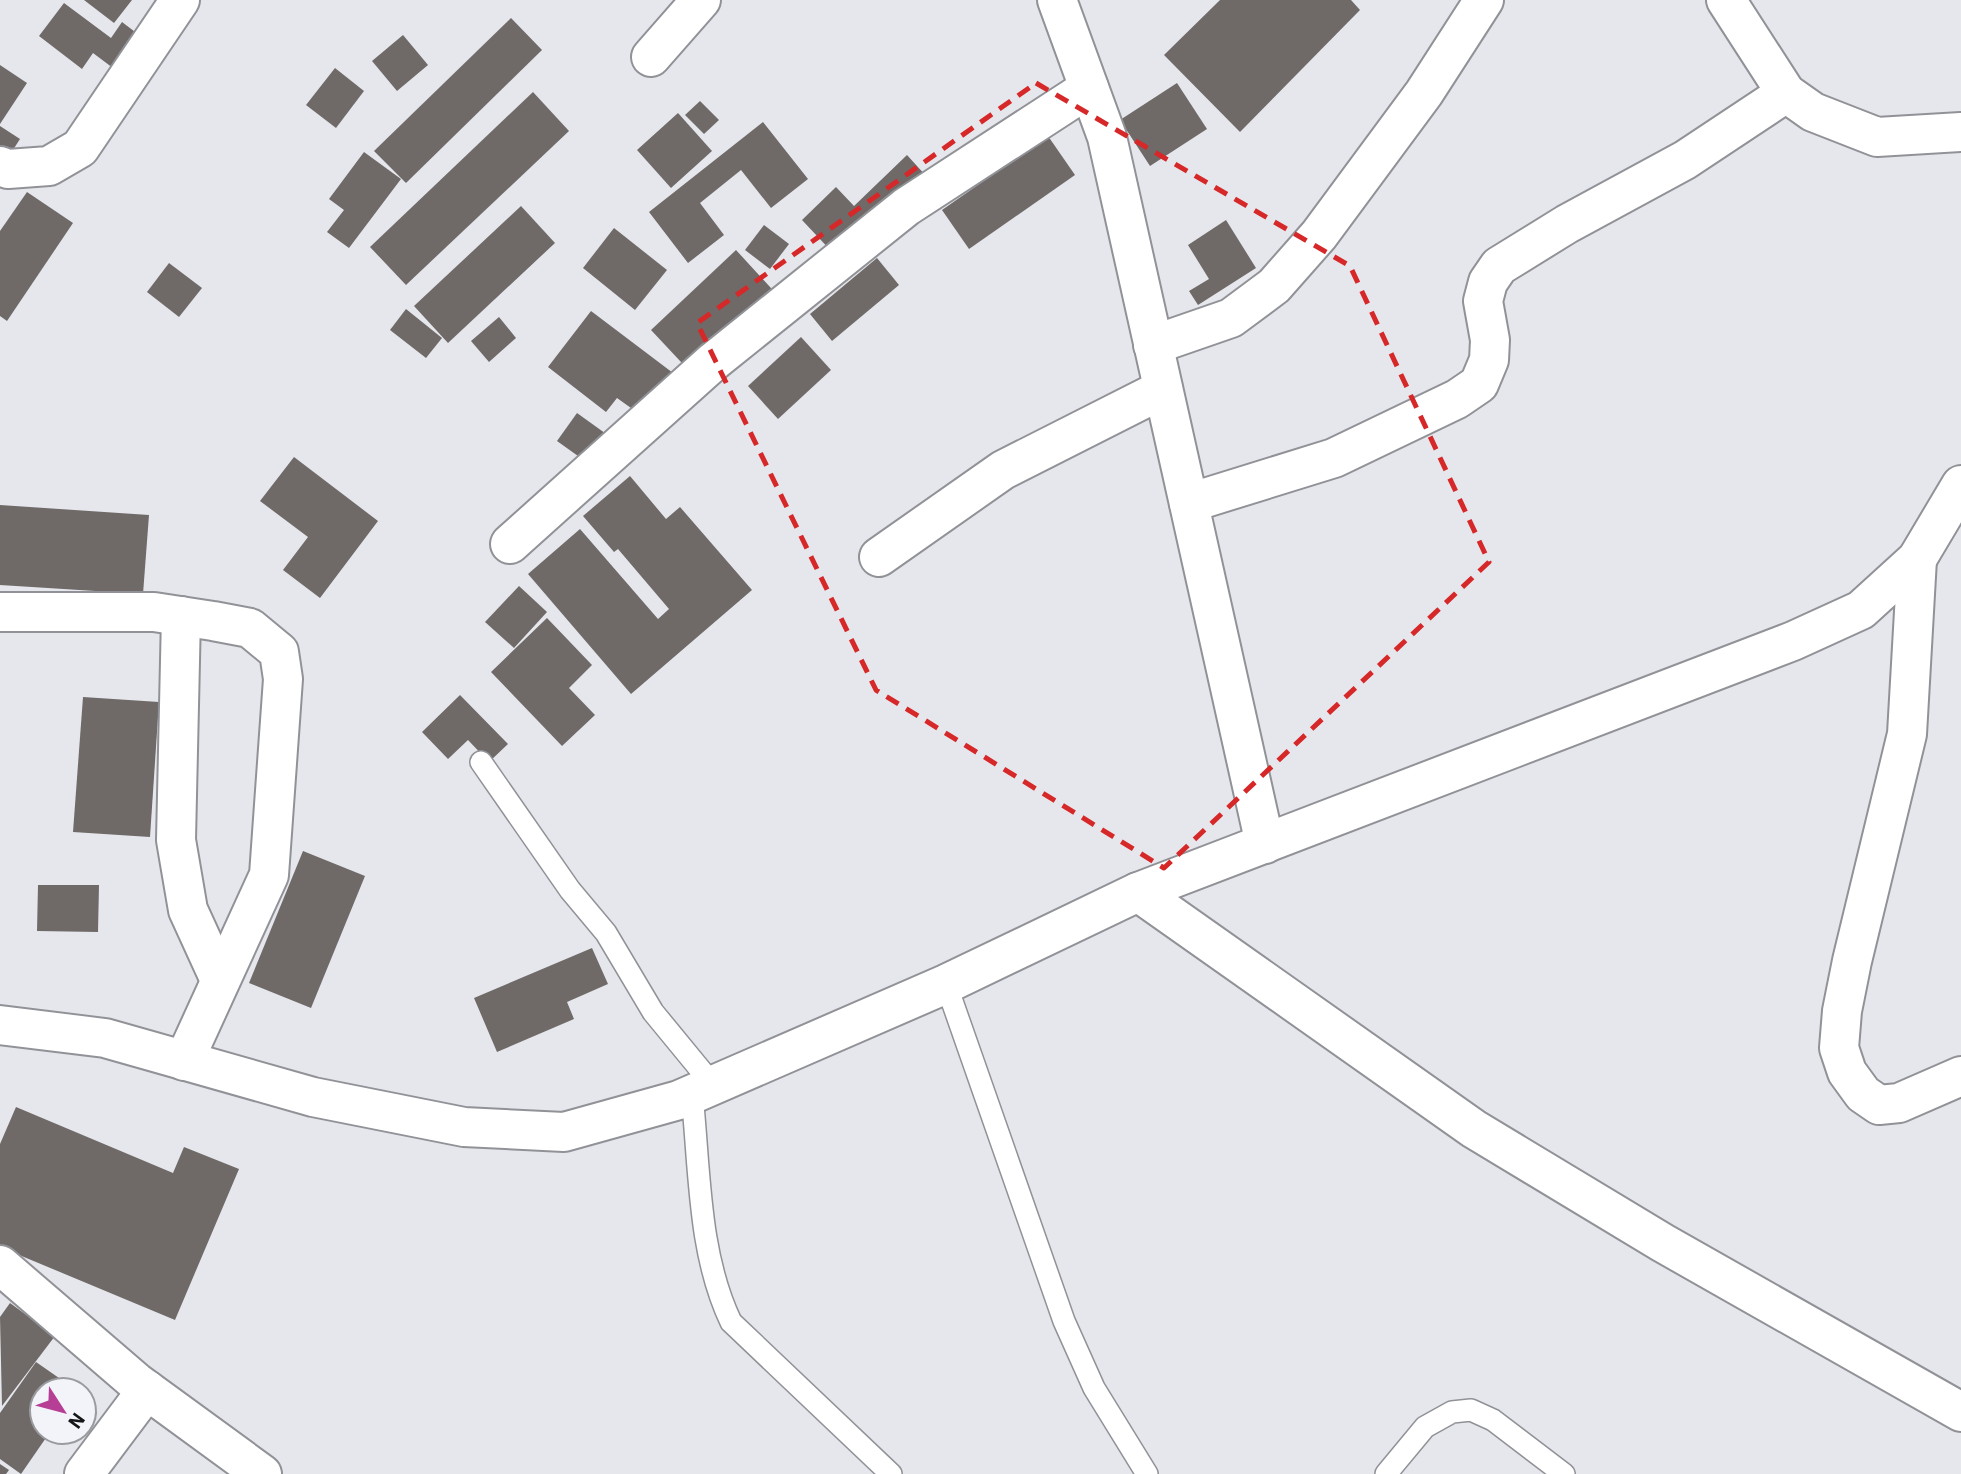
<svg xmlns="http://www.w3.org/2000/svg" width="1961" height="1474" font-family="'IBM Plex Sans',sans-serif">
  <rect width="100%" height="100%" fill="#e6e7ec"/>
  <!-- building -->
  <g fill="#6f6a68">
    <polygon points="84,0 132,0 114,23"/>
    <polygon points="1220,0 1351,0 1360,10 1240,132 1164,55"/>
    <polygon points="64,3 111,38 122,22 147,41 121,74 93,53 82,69 39,36"/>
    <polygon points="511,18 542,50 406,183 374,151"/>
    <polygon points="403,35 428,65 397,91 372,61"/>
    <polygon points="0,65 27,83 0,124"/>
    <polygon points="335,68 364,91 336,128 306,105"/>
    <polygon points="1177,83 1207,129 1150,166 1120,120"/>
    <polygon points="533,92 569,131 406,285 370,247"/>
    <polygon points="700,101 719,120 704,134 685,115"/>
    <polygon points="678,113 712,151 671,188 637,150"/>
    <polygon points="763,122 808,179 771,208 741,170 700,203 724,235 688,263 649,212"/>
    <polygon points="0,126 20,139 0,170"/>
    <polygon points="1048,136 1075,175 969,249 942,210"/>
    <polygon points="364,152 401,179 349,248 327,232 344,210 329,199"/>
    <polygon points="907,155 937,188 850,271 802,220 836,187 854,206"/>
    <polygon points="27,192 73,223 7,321 0,316 0,231"/>
    <polygon points="521,206 555,243 448,343 414,306"/>
    <polygon points="1226,220 1256,268 1198,305 1189,291 1209,279 1188,245"/>
    <polygon points="764,225 789,244 770,269 745,250"/>
    <polygon points="614,228 667,270 635,310 583,268"/>
    <polygon points="736,250 781,299 696,378 651,330"/>
    <polygon points="877,258 899,285 832,341 810,314"/>
    <polygon points="169,263 202,288 179,317 147,292"/>
    <polygon points="406,309 442,338 426,358 390,330"/>
    <polygon points="591,311 677,376 645,418 617,398 606,412 548,367"/>
    <polygon points="499,317 516,338 489,362 471,341"/>
    <polygon points="801,337 831,370 778,419 748,386"/>
    <polygon points="577,413 609,436 606,476 557,441"/>
    <polygon points="294,457 378,521 320,598 283,570 308,537 260,501"/>
    <polygon points="630,476 666,519 680,507 752,590 631,694 528,574 580,529 658,619 669,609 618,549 614,552 583,516"/>
    <polygon points="0,505 149,515 143,594 0,585"/>
    <polygon points="519,586 547,612 514,648 485,622"/>
    <polygon points="547,618 592,665 569,688 595,715 562,746 491,672"/>
    <polygon points="460,695 508,744 489,762 468,740 448,759 422,732"/>
    <polygon points="83,697 159,702 150,837 73,832"/>
    <polygon points="303,851 365,876 311,1008 249,983"/>
    <polygon points="38,885 99,885 98,932 37,931"/>
    <polygon points="592,948 608,984 567,1002 574,1019 497,1052 474,998"/>
    <polygon points="16,1107 173,1173 184,1147 239,1169 175,1320 0,1247 0,1144"/>
    <polygon points="10,1303 55,1336 2,1406 0,1317"/>
    <polygon points="36,1362 59,1378 51,1390 42,1390 42,1432 50,1432 21,1474 0,1459 0,1413"/>
    <polygon points="0,1464 9,1470 6,1474 0,1474"/>
  </g>
  <g fill="none" stroke-linecap="round" stroke-linejoin="round">
    <!-- lane casing -->
    <g stroke="#919297" stroke-width="24">
      <g id="lane">
        <polyline points="481,762 570,890 606,933 653,1012 713,1085"/>
        <polyline points="946,984 1064,1321 1094,1388 1147,1474"/>
        <path d="M692,1095C700,1171 698,1253 731,1322L891,1474"/>
        <polyline points="1386,1474 1425,1427 1452,1412 1471,1410 1493,1420 1564,1474"/>
      </g>
    </g>
    <!-- street casing -->
    <g stroke="#919297" stroke-width="42">
      <g id="street">
        <polyline points="1057,0 1107,137 1265,844"/>
        <polyline points="1726,0 1786,93 1813,112 1877,137 1961,132"/>
        <polyline points="651,57 701,0"/>
        <polyline points="0,166 8,169 49,166 80,148 180,0"/>
        <polyline points="1153,345 1231,318 1274,286 1319,235 1424,93 1484,0"/>
        <polyline points="1189,503 1334,458 1457,399 1479,384 1489,360 1490,340 1483,301 1488,282 1499,266 1567,224 1685,160 1786,93"/>
        <polyline points="510,544 714,361 906,207 1089,88"/>
        <polyline points="879,557 1003,470 1163,389"/>
        <polyline points="1917,559 1907,734 1852,961 1842,1011 1839,1048 1847,1072 1863,1094 1879,1105 1899,1103 1961,1076"/>
        <polyline points="0,612 154,612 213,621 250,628 279,652 283,679 269,875 184,1061"/>
        <polyline points="181,616 176,840 188,910 220,980"/>
        <polyline points="1138,892 1474,1129 1663,1243 1961,1412"/>
        <polyline points="0,1265 136,1382 262,1474"/>
        <polyline points="84,1474 147,1390"/>
      </g>
    </g>
    <!-- secondary casing -->
    <g stroke="#919297" stroke-width="42">
      <polyline id="secondary" points="0,1025 105,1038 313,1097 464,1127 564,1132 679,1100 946,984 1138,892 1793,641 1861,610 1917,559 1961,485"/>
    </g>
    <!-- lane -->
    <use href="#lane" stroke="#fff" stroke-width="21"/>
    <!-- street -->
    <use href="#street" stroke="#fff" stroke-width="38"/>
    <!-- secondary -->
    <use href="#secondary" stroke="#fff" stroke-width="38"/>
  </g>
  <!-- marked area -->
  <path fill="none" stroke="#d62828" stroke-width="5" stroke-dasharray="14 9" stroke-linejoin="round" d="M1036,83L1350,266L1489,562L1164,868L876,690L697,323Z"/>
  <!-- north arrow -->
  <g transform="translate(63 1411) rotate(126)"><circle r="33" fill="#f3f4fa" stroke="#9a9b9f" stroke-width="2"/>
  <path d="M0-5L12 26L0 18L-12 26Z" fill="#b63f95"/>
  <text y="-10" font-size="19" font-weight="bold" text-anchor="middle" fill="#151617">N</text>
  </g>
</svg>
